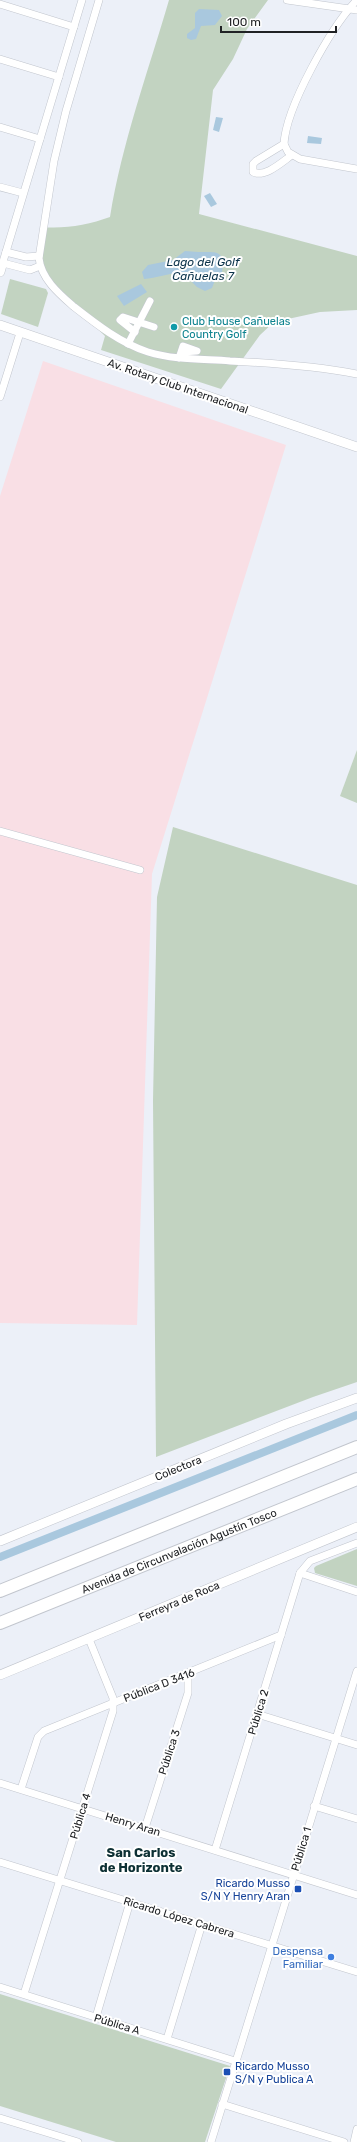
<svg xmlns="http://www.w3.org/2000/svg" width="357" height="2142" font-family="Rubik,sans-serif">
  <rect width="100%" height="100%" fill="#ecf0f8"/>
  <!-- industrial -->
  <polygon fill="#f9dfe5" points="43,361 286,445 152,874 137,1325 0,1323 0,496"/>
  <!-- green -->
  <g fill="#c2d3c1">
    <path d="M169,0H268L247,29L233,59L213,90L199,214L357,256V310L320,312L274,322L260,335L221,389L101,350L105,336L49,282L39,258L42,227C65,229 88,225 110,217C122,143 148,72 169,0Z"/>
    <polygon points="10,279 46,289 48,293 38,327 1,314"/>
    <polygon points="357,750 357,803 340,796"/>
    <polygon points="173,827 357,885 357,1382 313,1397 156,1457 153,1101 157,897"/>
    <polygon points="357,1549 357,1586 315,1573 314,1568 316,1566"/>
    <polygon points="0,1994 230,2066 205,2142 116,2142 0,2106"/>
  </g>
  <!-- water -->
  <g fill="#a9c8de">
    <polygon points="199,9 219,10 222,16 215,25 201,26 196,39 191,40 187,38 187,34 195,28 195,13"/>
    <polygon points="216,117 223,118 219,132 213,130"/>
    <polygon points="308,136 322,138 321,144 307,143"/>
    <polygon points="210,193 217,204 211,207 204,196"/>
    <path d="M185,251C190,251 194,252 198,252C217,252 225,249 222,273L215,280L212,288L205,291L197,287L183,273C171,272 157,278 144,279L142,272L148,265L173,260Z"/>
    <polygon points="141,284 147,292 124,306 117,296"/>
  </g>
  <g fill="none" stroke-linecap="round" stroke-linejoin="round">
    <!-- canal -->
    <polyline stroke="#a9c8de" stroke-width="8" points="0,1557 357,1415"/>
    <!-- street casing -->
    <g stroke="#c2c6ce" stroke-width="8">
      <g id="street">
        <path d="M99,0L66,111L54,161L39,258C41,278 58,293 73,306C96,324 120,343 148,352C174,360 203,359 230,361C272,363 315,366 357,374"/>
        <polyline points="287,0 357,10"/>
        <path d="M357,0C331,27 286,107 284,144L288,152L300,159L357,169"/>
        <polyline points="0,4 74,27"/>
        <polyline points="0,59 59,77"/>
        <polyline points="0,127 40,139"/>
        <path d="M284,144L256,161L253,164V172C265,178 282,162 292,155"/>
        <polyline points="0,187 23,193"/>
        <polyline points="6,252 26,257 39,256"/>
        <polyline points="3,263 30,270 40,266"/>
        <polyline points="2,265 82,0"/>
        <polyline points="135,332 120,320 123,317 154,327"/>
        <polyline points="128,344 150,301"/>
        <polyline points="179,358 183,346 197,351 182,352"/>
        <polyline points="0,397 20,333"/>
        <polyline points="0,831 140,870"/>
        <polyline points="300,1573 357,1592"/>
        <polyline points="257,1714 357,1745"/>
        <polyline points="0,1783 357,1895"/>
        <polyline points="21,1789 38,1737 44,1731 281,1635"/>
        <polyline points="314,1806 357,1819"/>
        <polyline points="145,1828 188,1693 188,1674"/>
        <polyline points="215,1850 300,1573 310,1561 357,1543"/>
        <polyline points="0,1862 357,1972"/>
        <polyline points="0,1987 235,2061"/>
        <polyline points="24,1994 113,1711 113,1698 89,1639"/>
        <polyline points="96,2017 130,1902"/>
        <polyline points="167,2039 202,1924"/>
        <polyline points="222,2104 344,2142"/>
        <polyline points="0,2118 78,2142"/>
        <polyline points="211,2142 357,1671"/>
        <polyline points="354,2142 357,2129"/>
      </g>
    </g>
    <!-- secondary casing -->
    <g stroke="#c2c6ce" stroke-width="10">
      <g id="secondary">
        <polyline points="0,265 2,265 0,272"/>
        <polyline points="0,325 357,447"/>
        <polyline points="0,1541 286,1424 357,1398"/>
        <polyline points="0,1675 357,1527"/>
      </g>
    </g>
    <!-- highway casing -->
    <g stroke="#c2c6ce" stroke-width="14">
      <g id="highway">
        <polyline points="0,1591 357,1447"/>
        <path id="s1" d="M0,1623L357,1479"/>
      </g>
    </g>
    <!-- street -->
    <use href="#street" stroke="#fff" stroke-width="7"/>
    <!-- secondary -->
    <use href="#secondary" stroke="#fff" stroke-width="9"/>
    <!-- highway -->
    <use href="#highway" stroke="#fff" stroke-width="12"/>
  </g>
  <!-- markers -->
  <circle fill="#0f9aa8" stroke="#fff" stroke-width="1.5" cx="174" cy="327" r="4"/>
  <g fill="#1a4fb4" stroke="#fff" stroke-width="1.5">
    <rect x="294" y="1885" width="8" height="8" rx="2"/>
    <rect x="223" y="2068" width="8" height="8" rx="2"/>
  </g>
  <circle fill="#3f7fe0" stroke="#fff" stroke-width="1.5" cx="331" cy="1957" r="4"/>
  <g text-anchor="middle" stroke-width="4" stroke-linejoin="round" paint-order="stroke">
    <!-- culture labels -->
    <g font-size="11" fill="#0d838f" stroke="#fff" text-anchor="start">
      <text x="182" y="325">Club House Cañuelas<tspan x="182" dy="13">Country Golf</tspan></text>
    </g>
    <!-- street labels -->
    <g font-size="11" fill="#202225" stroke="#fff">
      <text transform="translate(178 386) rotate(19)" y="4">Av. Rotary Club Internacional</text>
      <text transform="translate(178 1468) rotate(-22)" y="4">Colectora</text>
      <text dy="4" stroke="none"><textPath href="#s1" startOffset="193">Avenida de Circunvalación Agustín Tosco</textPath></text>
      <text transform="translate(179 1601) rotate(-23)" y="4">Ferreyra de Roca</text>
      <text transform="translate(159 1685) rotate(-21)" y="4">Pública D 3416</text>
      <text transform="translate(258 1712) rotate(-73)" y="4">Pública 2</text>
      <text transform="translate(169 1752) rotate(-72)" y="4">Pública 3</text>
      <text transform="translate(80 1816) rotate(-73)" y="4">Pública 4</text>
      <text transform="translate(133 1824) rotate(17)" y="4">Henry Aran</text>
      <text transform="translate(301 1849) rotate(-73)" y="4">Pública 1</text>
      <text transform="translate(179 1917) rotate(17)" y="4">Ricardo López Cabrera</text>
      <text transform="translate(117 2024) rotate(17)" y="4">Pública A</text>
    </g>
    <!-- transit labels -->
    <g font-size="11" fill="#164399" stroke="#fff" text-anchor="end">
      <text x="290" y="1887">Ricardo Musso<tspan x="290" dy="13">S/N Y Henry Aran</tspan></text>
      <text x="235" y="2070" text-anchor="start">Ricardo Musso<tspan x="235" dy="13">S/N y Publica A</tspan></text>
    </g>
    <!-- shop labels -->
    <g font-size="11" fill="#366cbe" stroke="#fff" text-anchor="end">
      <text x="323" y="1955">Despensa<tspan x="323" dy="13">Familiar</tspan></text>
    </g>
    <!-- water labels -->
    <g font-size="12" font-style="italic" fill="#0a324a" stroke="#fff">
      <text x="203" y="266">Lago del Golf<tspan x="203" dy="14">Cañuelas 7</tspan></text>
    </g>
    <!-- quarter labels -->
    <g font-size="13" font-weight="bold" fill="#0d3034" stroke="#fff">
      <text x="141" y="1857">San Carlos<tspan x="141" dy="15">de Horizonte</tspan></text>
    </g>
  </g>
  <!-- scale -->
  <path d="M221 26v6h115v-6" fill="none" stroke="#202225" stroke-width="2"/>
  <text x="227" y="26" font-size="12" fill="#202225" stroke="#ffffff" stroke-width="3" paint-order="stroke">100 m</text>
</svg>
